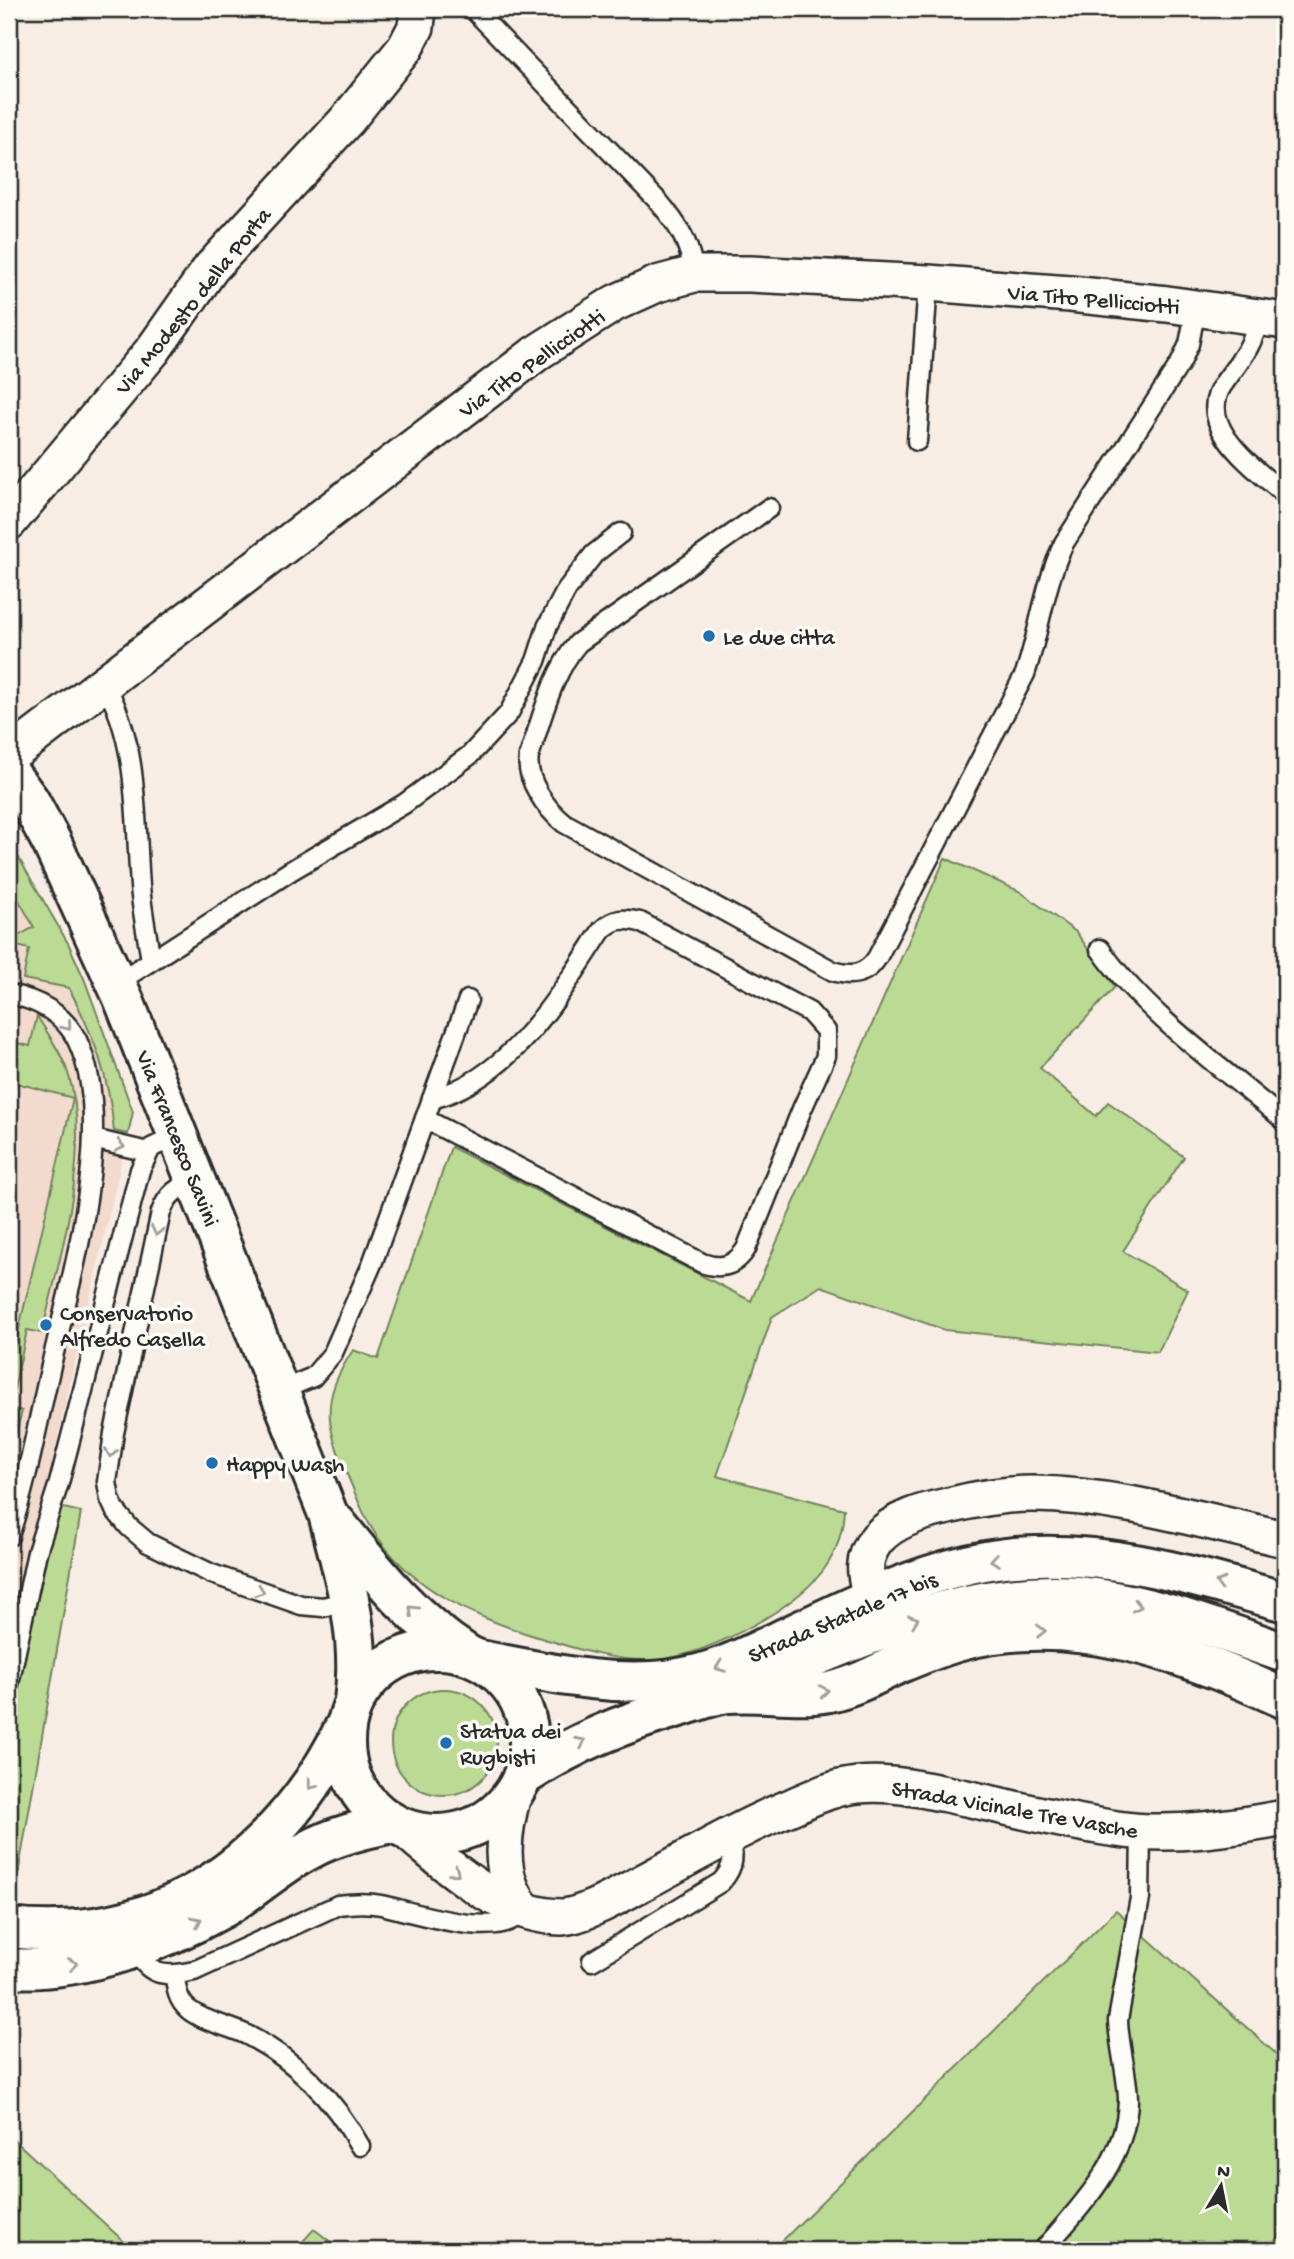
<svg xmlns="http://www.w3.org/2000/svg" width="1294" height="2259" font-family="'Gochi Hand',sans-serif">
  <rect width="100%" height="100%" fill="#f8ede4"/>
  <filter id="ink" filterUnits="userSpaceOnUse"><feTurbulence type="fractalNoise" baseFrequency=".0143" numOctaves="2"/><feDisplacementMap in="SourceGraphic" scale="14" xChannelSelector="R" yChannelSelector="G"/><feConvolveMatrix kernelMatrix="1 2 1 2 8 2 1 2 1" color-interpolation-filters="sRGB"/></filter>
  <g filter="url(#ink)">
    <!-- built -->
    <polygon fill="#f2dbcd" points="9,841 69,945 85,981 133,1112 19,1604 9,1620"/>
    <!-- green -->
    <g fill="#bbdb94" stroke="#738360" stroke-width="2">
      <path d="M9,841L69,945L85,981L133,1112L128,1134L114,1131C109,1076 94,1036 69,988L23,979L29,949L9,944V941L34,927L16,895L9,899Z"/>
      <path d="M945,858L1019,891L1076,932L1115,987L1040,1068L1096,1116L1108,1102L1184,1157L1123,1251L1188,1290L1158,1352L945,1330L821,1286L772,1317L717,1476L844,1509C842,1558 817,1584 777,1611C743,1633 691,1659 650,1660C616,1661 583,1651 551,1641C482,1621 410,1592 371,1527C362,1512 356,1495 349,1479C326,1425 319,1402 353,1350L378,1359L451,1147L751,1301Z"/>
      <path d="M37,1016C48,1034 61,1052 68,1073C93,1150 60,1256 42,1333L27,1330L10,1408L22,1411L16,1433L9,1437V1371L73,1098L9,1081V1041L30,1046Z"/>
      <polygon points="42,1503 81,1512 12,1909 9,1909 9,1620 19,1604"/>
      <circle cx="444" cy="1742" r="53"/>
      <polygon points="1116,1910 1285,2062 1285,2229 1267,2250 773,2250"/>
      <polygon points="9,2135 133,2250 9,2250"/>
      <polygon points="314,2229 341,2250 295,2250"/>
    </g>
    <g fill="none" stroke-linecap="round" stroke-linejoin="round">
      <!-- lane casing -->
      <g stroke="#2b2b2b" stroke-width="23">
        <g id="lane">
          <path d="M473,9L659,202C679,226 690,243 694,274"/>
          <path d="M1259,317C1253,347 1241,359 1224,383C1192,426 1258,470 1285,495"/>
          <polyline points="917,441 928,283"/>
          <path d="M769,508L578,643C552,673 542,719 529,756C525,779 546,809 564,823L833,971C852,977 866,975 877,958L1025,674C1040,630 1044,585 1064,543L1181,362L1189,344L1196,308"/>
          <path d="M104,683C139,742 135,819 140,886C142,911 147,935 151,960"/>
          <path d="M1100,949C1147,1016 1223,1068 1285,1121"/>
          <polyline points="117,983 292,870 404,804 470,755 509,713 536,661 547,627 567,589 594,554 621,533"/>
          <path d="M9,994C37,1000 63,1012 77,1040C118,1125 70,1281 50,1370C37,1426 27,1482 9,1536"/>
          <path d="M425,1119L702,1263C721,1270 735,1266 746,1249L802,1109L826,1056V1031L809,1012L640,922C625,918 614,918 602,930C559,995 513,1077 432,1099"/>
          <polyline points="93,1139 148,1152"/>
          <path d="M196,1181C178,1187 168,1193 161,1212L114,1433L107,1482L110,1499L115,1510L129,1527L148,1543L212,1574L301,1605L323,1607L349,1601"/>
          <polyline points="279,1391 313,1377 333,1353 372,1264 468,1000"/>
          <polyline points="9,1684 37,1552 59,1483 140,1170 151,1148 178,1135"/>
          <path d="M134,1945C146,1976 164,1978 194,1971L338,1905C352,1903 367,1902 381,1905C412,1911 504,1944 523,1909"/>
          <path d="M592,1961L721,1882C734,1868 736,1854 727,1838"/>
          <path d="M175,1976C176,1989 178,2001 189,2010C206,2023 231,2026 249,2036C297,2061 333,2098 360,2146"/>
          <path d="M1043,2250C1080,2207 1126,2162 1128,2101C1128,2076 1119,2048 1118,2020L1140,1898L1141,1831"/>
        </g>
      </g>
      <!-- street casing -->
      <g stroke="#2b2b2b" stroke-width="40">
        <g id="street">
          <polyline points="9,522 153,350 211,268 347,120 405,48 416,27 418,9"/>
          <polyline points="9,756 538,352 615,303 657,284 694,274 750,274 928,283 1070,294 1167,304 1285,321"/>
          <path d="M866,1624C886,1598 848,1575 877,1539C894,1519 924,1511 948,1506C976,1499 1004,1494 1033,1494C1118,1495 1203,1521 1285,1539"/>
          <path d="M513,1795C503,1832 496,1876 523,1908"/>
          <path d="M403,1828C445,1864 502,1917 562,1917C584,1916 619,1895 640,1884C689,1858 739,1828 791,1807C807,1800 823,1792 840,1788C883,1778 924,1790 966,1798C1016,1809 1066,1822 1117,1829C1173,1837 1229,1828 1285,1818"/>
        </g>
      </g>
      <!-- secondary casing -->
      <g stroke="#2b2b2b" stroke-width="44">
        <g id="secondary">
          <path d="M9,773L29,800L52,843L123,998L328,1514C344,1575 363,1637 354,1701"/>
          <path d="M336,1523C374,1570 413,1620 465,1653"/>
        </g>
      </g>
      <!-- primary casing -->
      <g stroke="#2b2b2b" stroke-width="44">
        <g id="primary">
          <circle cx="437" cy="1742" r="92"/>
          <path d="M480,1660C544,1672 614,1689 679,1678C718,1672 753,1653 787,1637C856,1604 929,1567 1005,1558C1101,1547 1194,1576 1285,1602"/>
          <path d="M745,1685C857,1641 973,1581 1096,1598C1162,1607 1223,1632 1285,1653"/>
          <path d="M522,1777C576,1742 620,1724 682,1706C696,1702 712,1695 728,1693C761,1690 796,1698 829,1692C853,1687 875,1675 898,1664C917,1656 937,1648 957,1642C1069,1610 1184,1652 1285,1699"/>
          <path d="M9,1928C115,1940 205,1905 277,1827C305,1796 328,1764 345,1726"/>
          <path d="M9,1968C80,1973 161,1943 223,1908C252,1891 277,1867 307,1851C333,1836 364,1829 393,1823"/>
        </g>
      </g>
      <!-- lane -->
      <use href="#lane" stroke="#fdfcf7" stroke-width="18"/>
      <!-- street -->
      <use href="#street" stroke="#fdfcf7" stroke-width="35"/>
      <!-- secondary -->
      <use href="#secondary" stroke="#fdfcf7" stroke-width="38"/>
      <!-- primary -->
      <use href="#primary" stroke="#fdfcf7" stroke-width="38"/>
    </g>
    <!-- one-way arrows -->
    <defs><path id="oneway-chevron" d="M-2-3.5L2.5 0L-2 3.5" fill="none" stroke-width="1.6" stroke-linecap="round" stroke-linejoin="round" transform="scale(1.75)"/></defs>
    <g stroke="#9e9e9b">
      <use href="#oneway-chevron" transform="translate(67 1026) rotate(51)"/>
      <use href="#oneway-chevron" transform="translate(120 1146) rotate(13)"/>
      <use href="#oneway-chevron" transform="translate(157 1231) rotate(102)"/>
      <use href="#oneway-chevron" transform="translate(111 1453) rotate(99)"/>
      <use href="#oneway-chevron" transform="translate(995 1560) rotate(170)"/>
      <use href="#oneway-chevron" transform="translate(1220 1583) rotate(-164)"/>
      <use href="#oneway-chevron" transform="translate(260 1591) rotate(20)"/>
      <use href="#oneway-chevron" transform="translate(1137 1606) rotate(13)"/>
      <use href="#oneway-chevron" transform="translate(413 1610) rotate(-136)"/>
      <use href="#oneway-chevron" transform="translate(914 1620) rotate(-20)"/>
      <use href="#oneway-chevron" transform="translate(1041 1631) rotate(-1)"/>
      <use href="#oneway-chevron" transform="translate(720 1667) rotate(159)"/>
      <use href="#oneway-chevron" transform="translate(824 1691) rotate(-8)"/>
      <use href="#oneway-chevron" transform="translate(581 1742) rotate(-27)"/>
      <use href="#oneway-chevron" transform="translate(312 1785) rotate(127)"/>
      <use href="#oneway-chevron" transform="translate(455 1872) rotate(38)"/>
      <use href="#oneway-chevron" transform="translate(197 1921) rotate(-26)"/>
      <use href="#oneway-chevron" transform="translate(73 1964) rotate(-10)"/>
    </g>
  </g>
  <!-- markers -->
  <g fill="#1f6fb2" stroke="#fdfcf7" stroke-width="2.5">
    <circle cx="709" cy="636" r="7"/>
    <circle cx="46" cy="1325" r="7"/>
    <circle cx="212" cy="1463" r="7"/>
    <circle cx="446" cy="1743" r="7"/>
  </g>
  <g text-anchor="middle" stroke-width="7" stroke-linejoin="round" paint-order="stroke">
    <!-- street labels -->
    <g font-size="23" fill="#2b2b2b" stroke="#fdfcf7">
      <text transform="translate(1094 298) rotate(5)" y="8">Via Tito Pellicciotti</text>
      <text transform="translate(192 300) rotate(-51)" y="8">Via Modesto della Porta</text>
      <text transform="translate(531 362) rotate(-35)" y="8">Via Tito Pellicciotti</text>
      <text transform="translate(179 1138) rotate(68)" y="8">Via Francesco Savini</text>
      <text transform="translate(842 1616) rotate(-23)" y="8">Strada Statale 17 bis</text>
      <text transform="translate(1015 1808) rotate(10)" y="8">Strada Vicinale Tre Vasche</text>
    </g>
    <!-- poi labels -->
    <g font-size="23" fill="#2b2b2b" stroke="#fdfcf7" text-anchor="start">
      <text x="723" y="644">Le due citta</text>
      <text x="60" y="1320">Conservatorio<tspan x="60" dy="26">Alfredo Casella</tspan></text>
      <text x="226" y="1471">Happy Wash</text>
      <text x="460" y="1738">Statua dei<tspan x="460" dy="26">Rugbisti</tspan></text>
    </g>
  </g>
  <!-- margin -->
  <rect width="1294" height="2259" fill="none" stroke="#fdfcf7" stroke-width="35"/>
  <rect x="18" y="18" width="1259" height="2224" fill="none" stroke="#2b2b2b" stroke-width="2.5" filter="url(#ink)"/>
  <!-- north arrow -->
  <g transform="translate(1221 2186) rotate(10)" stroke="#fdfcf7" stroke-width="5" paint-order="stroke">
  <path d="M0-5L12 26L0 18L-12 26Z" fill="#2b2b2b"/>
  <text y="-10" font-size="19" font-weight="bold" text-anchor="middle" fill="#2b2b2b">N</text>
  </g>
</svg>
